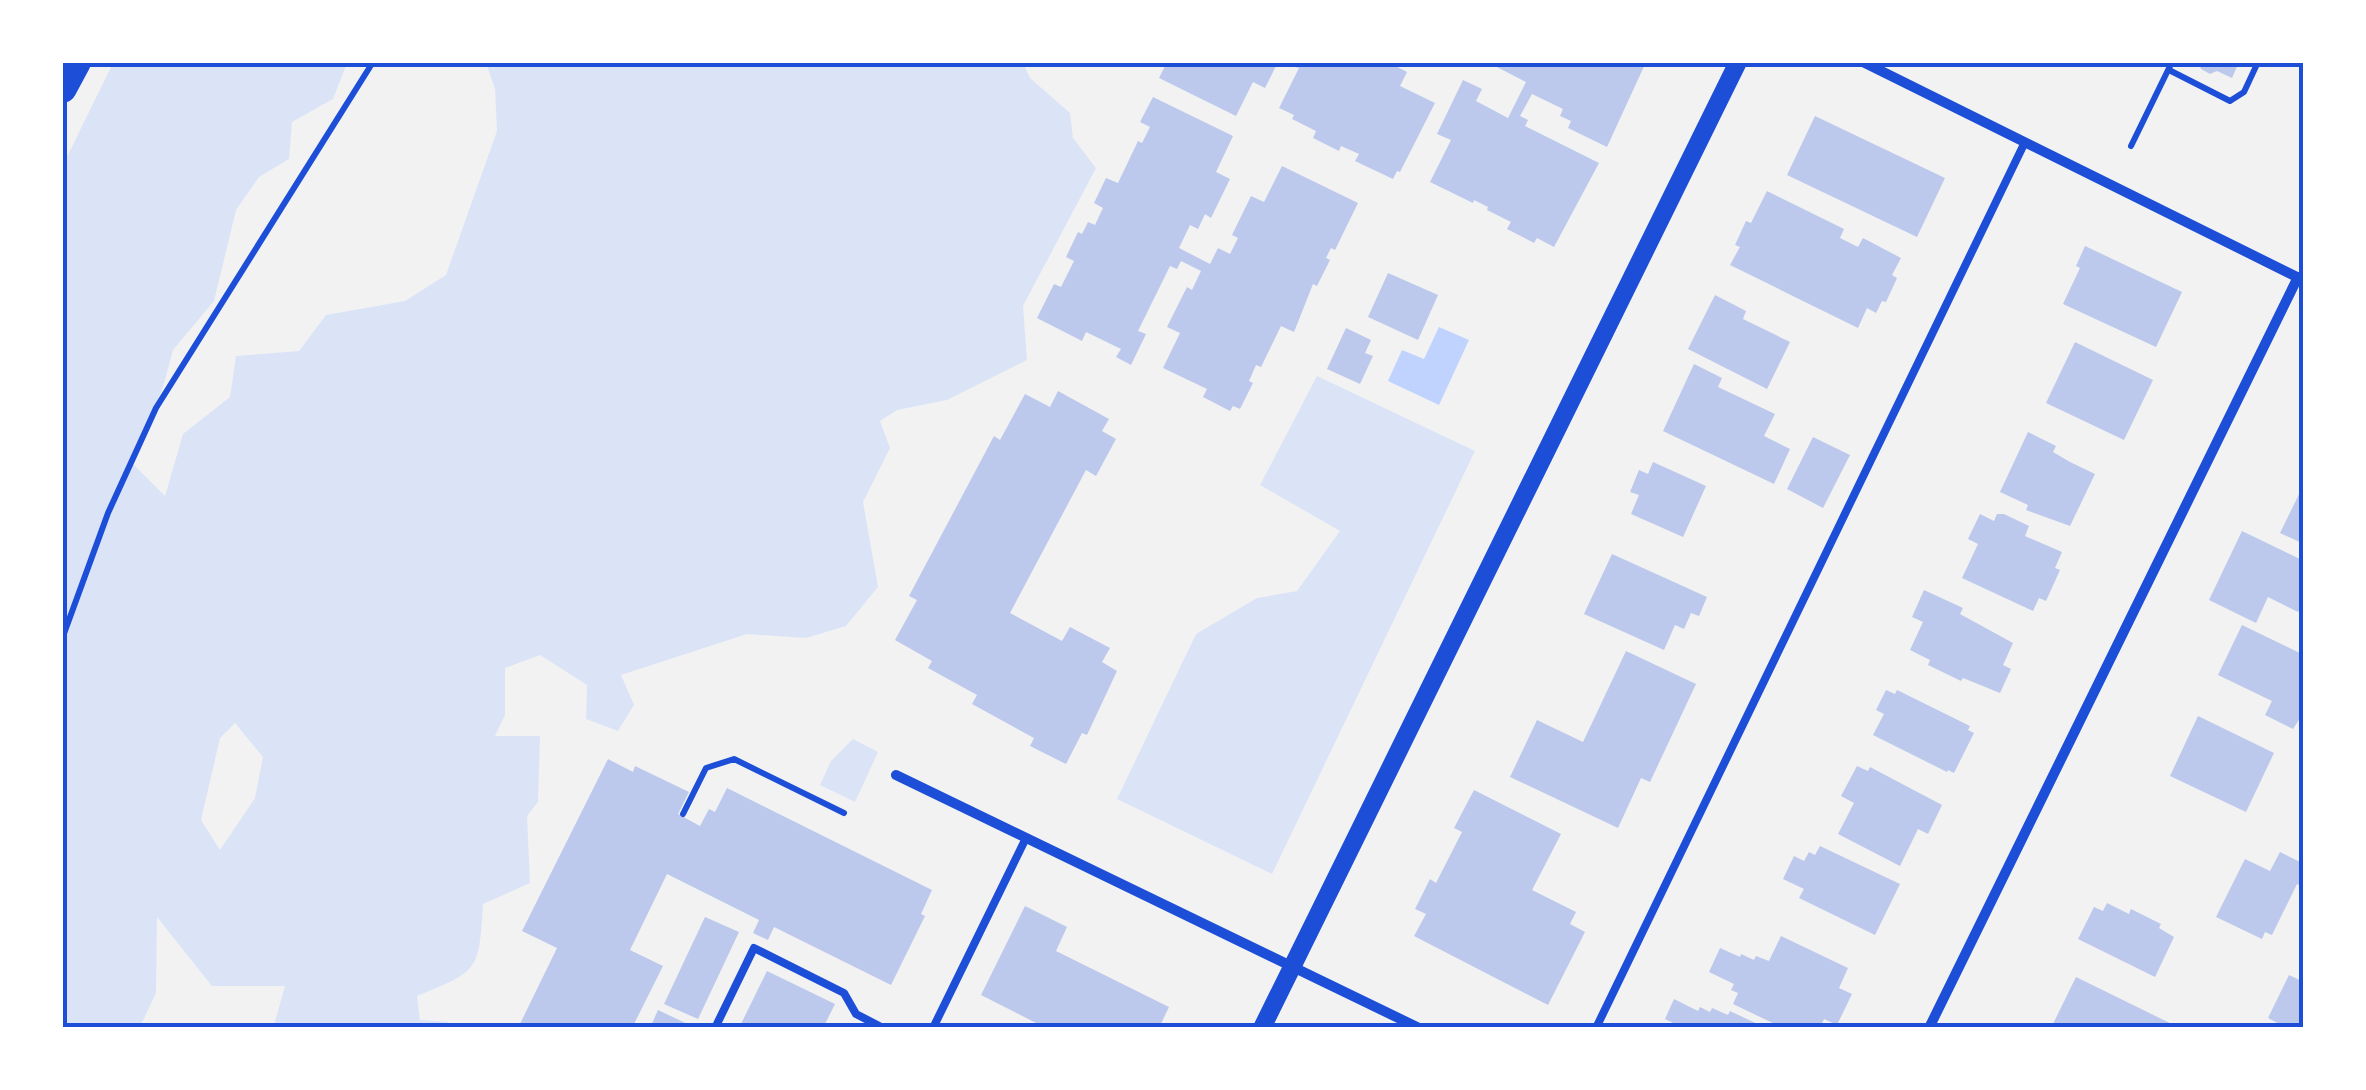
<svg xmlns="http://www.w3.org/2000/svg" width="2366" height="1090" font-family="Lato,sans-serif">
  <rect width="100%" height="100%" fill="#f2f2f2"/>
  <!-- green -->
  <g fill="#dbe4f7" fill-rule="evenodd">
    <path d="M113,63H347L333,99L292,122L289,159L259,177L236,210L214,301L173,350L163,387L132,463L165,496L183,434L230,397L236,356L299,351L326,315L405,301L446,275L497,131L495,89L486,63H1023L1030,78L1070,113L1073,138L1096,168L1023,306L1027,360L947,400L897,410L880,421L890,448L863,502L878,587L846,626L806,638L747,634L621,675L634,705L618,731L586,719L587,685L540,655L505,668V715L495,736H540L538,802L527,816L530,883L483,904C479,971 479,971 417,996L420,1020L448,1022L451,1027H264L274,1025L285,986H212L157,917L156,993L140,1027L63,1028L62,167ZM235,723L263,757L255,798L220,850L201,820L220,738Z"/>
    <polygon points="1317,376 1475,451 1272,874 1117,799 1196,634 1257,598 1297,591 1340,531 1260,485"/>
    <polygon points="853,739 878,752 855,802 820,785 831,761"/>
  </g>
  <!-- water -->
  <polygon fill="#bfd3fe" points="1439,327 1469,340 1439,405 1388,381 1402,350 1424,359"/>
  <!-- building -->
  <g fill="#bdc9ec">
    <polygon points="1167,62 1278,62 1265,88 1253,82 1236,116 1159,78"/>
    <polygon points="1297,62 1388,62 1407,72 1400,86 1435,103 1400,172 1397,171 1393,179 1355,161 1359,154 1341,146 1339,151 1313,138 1316,131 1292,119 1294,115 1279,108 1299,68 1295,67"/>
    <polygon points="1487,62 1646,62 1607,147 1568,128 1571,121 1560,116 1563,109 1532,94 1520,116 1528,120 1525,126 1599,163 1554,247 1537,238 1534,243 1507,229 1511,222 1487,210 1488,207 1474,200 1473,203 1430,182 1451,140 1437,134 1463,80 1482,89 1476,101 1508,118 1526,82"/>
    <polygon points="2199,62 2239,62 2232,78 2217,71 2210,74 2201,69"/>
    <polygon points="1153,97 1233,136 1216,172 1230,179 1211,218 1205,214 1198,229 1190,225 1179,248 1210,264 1218,248 1230,254 1238,238 1232,235 1251,196 1264,202 1282,166 1358,203 1335,250 1331,248 1326,258 1330,260 1317,286 1313,284 1294,332 1281,326 1261,367 1256,365 1249,381 1253,383 1240,409 1233,406 1230,411 1203,397 1207,389 1163,368 1180,333 1167,327 1187,287 1192,290 1201,271 1181,261 1177,269 1170,266 1138,331 1146,334 1131,365 1116,357 1121,349 1086,332 1082,341 1037,318 1054,284 1061,287 1074,261 1066,257 1078,232 1082,234 1088,222 1095,225 1103,208 1094,203 1106,178 1118,183 1138,141 1142,143 1150,127 1140,122"/>
    <polygon points="1815,116 1945,178 1917,237 1787,175"/>
    <polygon points="1767,191 1844,229 1840,238 1858,247 1863,238 1901,258 1892,275 1897,278 1886,302 1882,301 1876,313 1867,308 1858,328 1730,265 1740,247 1735,245 1746,221 1751,223"/>
    <polygon points="2085,246 2182,292 2156,347 2063,304 2080,268 2076,266"/>
    <polygon points="1388,273 1438,295 1418,340 1368,317"/>
    <polygon points="1715,295 1746,311 1743,319 1790,342 1767,389 1688,349"/>
    <polygon points="1346,328 1371,340 1365,353 1373,356 1360,384 1327,369"/>
    <polygon points="2075,342 2153,380 2124,440 2046,403"/>
    <polygon points="1694,364 1722,378 1718,387 1775,414 1764,436 1790,449 1774,484 1663,431"/>
    <polygon points="1058,391 1109,419 1102,431 1116,439 1096,476 1086,470 1010,613 1062,641 1070,627 1110,648 1102,662 1117,671 1087,735 1082,733 1066,764 1030,746 1034,738 972,704 977,695 928,668 932,661 895,640 917,600 909,596 994,436 1000,440 1025,394 1050,407"/>
    <polygon points="2028,432 2056,446 2053,452 2070,462 2095,474 2070,526 2026,510 2028,505 2000,492"/>
    <polygon points="1813,437 1850,455 1823,508 1787,489"/>
    <polygon points="1653,462 1706,486 1683,537 1631,514 1639,495 1630,492 1639,470 1648,474"/>
    <polygon points="2304,484 2304,544 2280,533"/>
    <polygon points="1980,514 1994,521 1997,514 2004,514 2029,526 2025,536 2062,552 2055,568 2060,570 2046,601 2039,598 2033,611 1962,578 1978,544 1968,539"/>
    <polygon points="2242,531 2304,561 2304,601 2298,612 2268,597 2256,623 2209,600"/>
    <polygon points="1612,554 1707,597 1699,616 1691,613 1684,629 1675,625 1664,650 1584,614"/>
    <polygon points="1924,590 1963,608 1960,614 2013,643 2003,665 2011,669 2000,693 1963,678 1961,681 1928,665 1930,660 1910,650 1923,622 1912,617"/>
    <polygon points="2242,625 2304,655 2304,712 2293,729 2265,715 2272,701 2218,675"/>
    <polygon points="1626,651 1696,684 1650,782 1641,778 1618,828 1510,777 1537,720 1583,742"/>
    <polygon points="1886,690 1895,694 1897,690 1970,726 1968,730 1974,733 1954,773 1948,770 1947,772 1873,735 1884,714 1876,710"/>
    <polygon points="2198,716 2274,753 2246,812 2170,776"/>
    <polygon points="608,759 633,772 635,766 689,792 678,814 700,826 709,809 715,812 727,788 932,890 921,914 925,916 891,985 774,927 768,940 753,933 759,920 667,874 630,950 663,966 632,1028 518,1028 557,948 522,931"/>
    <polygon points="1857,766 1868,771 1870,767 1942,805 1928,834 1918,829 1900,866 1838,834 1854,803 1841,796"/>
    <polygon points="1474,790 1561,834 1532,890 1576,912 1570,924 1585,932 1548,1005 1414,936 1426,914 1415,909 1430,879 1436,883 1462,832 1454,828"/>
    <polygon points="1820,846 1900,884 1875,935 1799,898 1804,889 1783,879 1794,856 1804,861 1809,852 1815,855"/>
    <polygon points="2280,852 2304,864 2304,888 2297,884 2272,935 2265,932 2262,939 2216,917 2245,859 2270,871"/>
    <polygon points="2107,903 2129,914 2131,909 2161,924 2159,928 2174,937 2155,977 2078,939 2094,907 2103,911"/>
    <polygon points="1025,906 1067,927 1056,951 1169,1007 1159,1028 1046,1028 981,995"/>
    <polygon points="705,917 739,932 698,1019 664,1004"/>
    <polygon points="1781,936 1848,968 1839,988 1852,994 1837,1025 1824,1019 1820,1028 1783,1028 1733,1004 1738,993 1731,990 1734,984 1709,972 1720,948 1740,957 1741,954 1754,960 1756,956 1769,961"/>
    <polygon points="767,971 835,1004 823,1028 739,1028"/>
    <polygon points="2289,975 2304,982 2304,1028 2287,1028 2268,1018"/>
    <polygon points="2076,977 2180,1028 2051,1028"/>
    <polygon points="1674,999 1698,1011 1700,1007 1710,1012 1712,1008 1728,1015 1730,1011 1766,1028 1683,1028 1665,1019"/>
    <polygon points="658,1010 696,1028 650,1028"/>
  </g>
  <g fill="none" stroke-linecap="round" stroke-linejoin="round">
    <!-- path -->
    <g stroke="#1d4ed8" stroke-width="6">
      <polyline points="2169,70 2230,101 2244,92 2258,62"/>
      <polyline points="2131,146 2172,62"/>
      <polyline points="62,639 108,513 156,408 373,62"/>
      <polyline points="683,814 706,768 734,759 844,813"/>
    </g>
    <!-- service -->
    <g stroke="#1d4ed8" stroke-width="8">
      <polyline points="715,1028 754,948 844,993 856,1014 883,1028"/>
      <polyline points="933,1028 1026,838"/>
      <polyline points="1596,1028 2025,142"/>
    </g>
    <!-- minor -->
    <g stroke="#1d4ed8" stroke-width="10">
      <polyline points="1863,62 2301,279"/>
      <polyline points="896,775 1419,1028"/>
      <polyline points="1929,1028 2298,277"/>
    </g>
    <!-- tertiary -->
    <polyline stroke="#1d4ed8" stroke-width="18" points="1262,1028 1738,62"/>
    <!-- motorway -->
    <polyline stroke="#1d4ed8" stroke-width="30" points="62,88 76,62"/>
  </g>
  <!-- border -->
  <rect width="2366" height="1090" fill="none" stroke="#ffffff" stroke-width="130"/>
  <rect x="65" y="65" width="2236" height="960" fill="none" stroke="#1d4ed8" stroke-width="4"/>
</svg>
